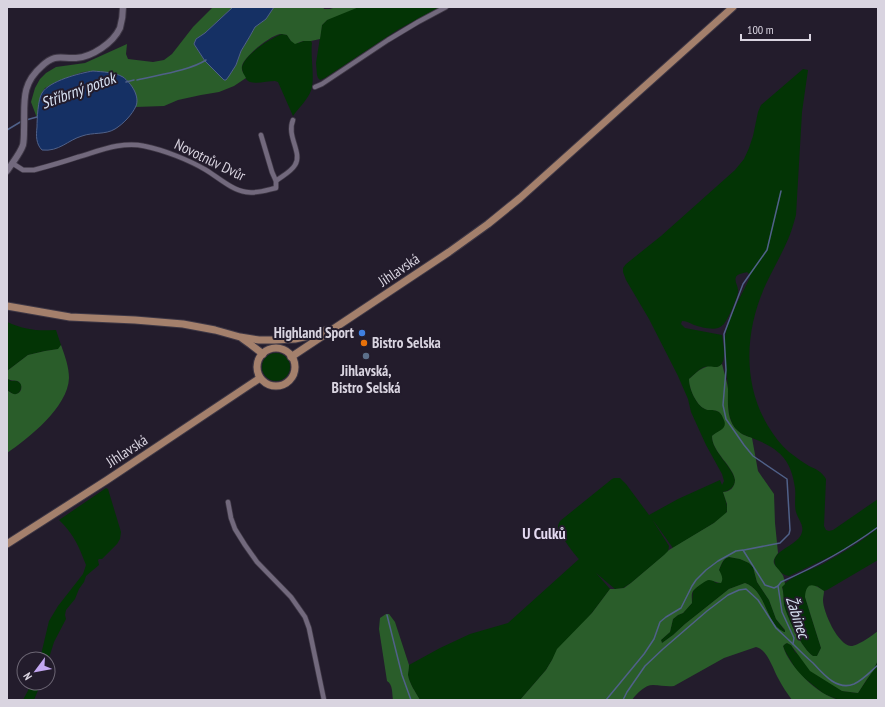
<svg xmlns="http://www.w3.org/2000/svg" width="885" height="707" font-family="'PT Sans Narrow',sans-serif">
  <rect width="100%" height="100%" fill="#231c2c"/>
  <!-- green -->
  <g fill="#033405">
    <polygon points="359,7 440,7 399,29 325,78 320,80 318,78 317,75 316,63 322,25 327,20 333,16"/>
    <path d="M282,34L287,35L291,41L299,43C303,41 306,40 311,41L312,43C310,57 316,81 310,93C306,101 298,109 293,116L278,82L275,81C268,81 257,84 250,82C247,81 246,79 244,76C243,73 242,70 242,67C245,54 271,38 282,34Z"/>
    <path d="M803,69L808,70L802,112L796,215C793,226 790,236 785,246C779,259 772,271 766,284C745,329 742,383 768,426C774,436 781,445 789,452C796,457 802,462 809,466C816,469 822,472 826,479L824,526L826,530L829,531L833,530L878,499V527L848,548L789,576C783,575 780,572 777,568C765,551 799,547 802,532C804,525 798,519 796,512C794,505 796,496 795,488C791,458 778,448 752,438C744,435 737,433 733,425C727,413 728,401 728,389C728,382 726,374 726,367C725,357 725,347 725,337C728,317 742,295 750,277V275L747,272C744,273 737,274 736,277C734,281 738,286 738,290C739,296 728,319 724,324C723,325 719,328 718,328C712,330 700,327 694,325C690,323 686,321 682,321L681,324L685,328L722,335C723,343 728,365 717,367C712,368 709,366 704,367C698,370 694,375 689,379C689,388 696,405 705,409C709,411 713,409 717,411C722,413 727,422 725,427C722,431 715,433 712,436C712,452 733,467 735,480C735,487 729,491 723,492C725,499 729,507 726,514L714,523L673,548L652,519L669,546L668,552L631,583L623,588L615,589L596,573L610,589L592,613L552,660L546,670L520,700H420C416,693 409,683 408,675C408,672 409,669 409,665L440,648L470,634L508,623L579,559C574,554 559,534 558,527C558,525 559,523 560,521L612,479L614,478H620L626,484L649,515L678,499L720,480L722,485L724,481L722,474L706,445L691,412L688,399L678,376L649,319L626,280L623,272V268L626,264L661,236L735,170L744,159L749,148L753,136L758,112L761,105Z"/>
    <path d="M7,322C26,330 36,331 56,330L61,345L59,349L45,351L28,355L7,371Z"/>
    <circle cx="276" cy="367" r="14"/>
    <path d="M7,378L11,381H17L21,384C22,389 19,396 13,394C11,393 9,391 7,390Z"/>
    <path d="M106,488L108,489L121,532L120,539L117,544L102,559H99L98,560L99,565L86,576L84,582L79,589L75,599L66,610L65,615L66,619L54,642L48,661V659H40L49,621L58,606L83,574L86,565C79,547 74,534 59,520Z"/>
    <path d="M878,528V560L827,590L824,591L817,586L805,597L821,648L817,656H813C803,650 787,618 784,605C783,599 784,593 782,586C793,575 810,570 823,564C842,553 861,542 878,528Z"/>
    <path d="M729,557L740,559L749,563L753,567L757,582L769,600L776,619L785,631V632L784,633C765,623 767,591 745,583L729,589L685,624L673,635L662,643L661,640L670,632L673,619L678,615L683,613L692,603L693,591C696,588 703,581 707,580C714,577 715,587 722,581L721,576L719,570C721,566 723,558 729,557Z"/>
    <path d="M787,643L791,645L795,652L842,691L858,693C865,682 873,672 878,660V700H839L824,694L798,673L785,651L783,646L785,644Z"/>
    <polygon points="32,683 41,683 34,700 23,700"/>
  </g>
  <!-- forest -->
  <g fill="#2a5d2a" fill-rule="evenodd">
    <path d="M213,7H233L205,33L196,39L194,44L205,61L224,80L229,76L236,65L241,51L250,36L255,27L266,19L274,7H323L324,9H330L336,7H359L327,20L322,25L320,39L311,41H303L295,44L291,41L287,35C284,34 283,34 280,34C270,36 244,56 242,66C241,71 244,74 246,78L234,86L219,92L201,95L178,100L164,106L135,107C137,100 135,94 133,88L93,71L83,72L71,76L56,82L45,88L41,94L37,118L31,102L35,88L40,79L46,73L56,67L85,63L127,44L126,54L128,59L153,62L164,60L172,54L193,27Z"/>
    <path d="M61,345C65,356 69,367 69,378C68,407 29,438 7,453V390C10,392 13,395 16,394C21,393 23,387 20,383C17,379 12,382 8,379L7,371L28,355L45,351L58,349Z"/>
    <path d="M722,364C724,372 727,381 728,389C728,403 726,421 738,431C742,435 747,436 752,438L758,471L774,494L775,523L778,553C769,564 776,565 782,574C784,576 784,580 785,584L782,587C784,593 783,599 784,605C787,618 803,650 813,656H817L821,648L805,597C806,581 814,584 824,591C824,594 823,597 823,600C823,612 838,645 851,646C858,646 873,635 878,631V660L873,671L867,679L858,693L842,691L810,671L791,645L787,643L785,644L783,646C789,667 818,695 839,700H792C787,693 782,686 778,678C773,669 767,649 756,647L724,658L674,686C666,687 661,685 653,685C645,685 637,693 632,700H520L546,670L552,660L557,649L592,613L610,589H615L624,588L631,583L664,555L669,550L714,523L727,512V504L723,492C730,492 735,487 735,480C734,467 712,452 712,436C719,430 729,429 723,418C722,415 720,412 717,411C713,409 708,411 705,409C696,405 689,388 689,379C694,375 699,369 706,367C713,365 716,370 722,364ZM729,557L740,559L749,563L753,567L757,582L769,600L776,619L785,630V632H784C765,623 767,591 745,583L729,589L685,624L673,635L662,643L661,640L670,632L673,619L678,615L683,613L692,603C692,599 691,594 693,591C695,588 706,580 709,580C713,580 716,583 721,583C724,578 721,574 719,570C721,565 723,558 729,557Z"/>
    <path d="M386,614H389L395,622L409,665C409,669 408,672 408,675C409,683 416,693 420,700H393C392,694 393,684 387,681L379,629L380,618Z"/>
  </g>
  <!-- water -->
  <g fill="#153064" stroke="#506189">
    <polygon points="233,7 274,7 266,19 255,27 250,36 241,51 236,65 229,76 226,80 224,80 205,61 194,44 196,39 205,33"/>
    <path d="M93,71C103,72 114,72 123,77C131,83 140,96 136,106C132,115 123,124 115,129C105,135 93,132 82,136C68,140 59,152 42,150C36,144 36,136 37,127C37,119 38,99 42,93C49,81 80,73 93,71Z"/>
  </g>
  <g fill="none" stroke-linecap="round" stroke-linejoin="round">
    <!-- stream -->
    <g stroke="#506189" stroke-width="1.5">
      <path d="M137,80C157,75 189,71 206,60"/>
      <polyline points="126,82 134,80"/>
      <polyline points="26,120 37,117"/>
      <polyline points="7,130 22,121"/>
      <polyline points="744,550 780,543 789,534 790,530 787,479 753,456 744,445 726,419 723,405 726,370 724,334 743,284 767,250 781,191"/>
      <path d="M778,586L781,582C815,567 848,549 878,527"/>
      <polyline points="387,615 402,675 411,700"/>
      <path d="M606,700L644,654L654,639L660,622L666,617L681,608L692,586L696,580L706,570L718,561L736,551L743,550L765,585L774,588L778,586L782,612L794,638L793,644C799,650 806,657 813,663C823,674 837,691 854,684C863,680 871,671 878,665"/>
      <polyline points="623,700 627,692 645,666 663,649 707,611 728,595 739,590 746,589 758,600 776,628 793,644"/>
    </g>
    <!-- street casing -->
    <g stroke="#3e3745" stroke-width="6">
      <g id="street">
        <polyline points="315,87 322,84 388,40 418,22 446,7"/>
        <path d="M12,163L23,170H34C49,166 63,162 78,157C99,151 122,141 144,146C164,150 189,160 206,170C219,178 232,190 246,192C256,194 267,190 276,188V181L272,172L261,135"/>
        <path d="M276,181C282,176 291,172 295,165C303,153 286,136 293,120"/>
        <polyline points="228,502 231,518 235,529 245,545 257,562 291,597 305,617 309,628 324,700"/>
      </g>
    </g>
    <!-- secondary casing -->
    <g stroke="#3e3745" stroke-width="8">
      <path id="secondary" d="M7,171C12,163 20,154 23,145C24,140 24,135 24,130C25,103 20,85 42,66C56,53 61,59 76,58C92,57 113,43 120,28C122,21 123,14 123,7"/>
    </g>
    <!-- primary casing -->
    <g stroke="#3e3745" stroke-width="9">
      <g id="primary">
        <polyline points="7,306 70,317 135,320 183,324 215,330 240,337 259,340 274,340 295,339 313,335 327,330"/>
        <polyline points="243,339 250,344 263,354"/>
        <circle cx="276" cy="367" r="19"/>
        <polyline points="291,357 449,252 488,224 520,198 733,7"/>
        <polyline points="7,544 107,480 260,378"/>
      </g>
    </g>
    <!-- street -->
    <use href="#street" stroke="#72697d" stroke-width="4.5"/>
    <!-- secondary -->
    <use href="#secondary" stroke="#72697d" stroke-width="6"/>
    <!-- primary -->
    <use href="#primary" stroke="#a4806c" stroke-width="7"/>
  </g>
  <!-- markers -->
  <circle fill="#3f7fe0" stroke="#231c2c" stroke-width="1.5" cx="362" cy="333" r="4"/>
  <circle fill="#e8710a" stroke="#231c2c" stroke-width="1.5" cx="364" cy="343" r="4"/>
  <circle fill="#5c6f8a" stroke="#231c2c" stroke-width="1.5" cx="366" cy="356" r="4"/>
  <g text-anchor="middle" stroke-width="4" stroke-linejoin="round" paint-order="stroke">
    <!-- street labels -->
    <g font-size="15" fill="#d9d4e0" stroke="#231c2c">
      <text transform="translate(210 160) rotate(26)" y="5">Novotnův Dvůr</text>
      <text transform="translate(399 270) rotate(-34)" y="5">Jihlavská</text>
      <text transform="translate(127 451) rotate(-33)" y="5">Jihlavská</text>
    </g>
    <!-- poi labels -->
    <g font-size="15" font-weight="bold" fill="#d9d4e0" stroke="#231c2c" text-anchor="end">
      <text x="354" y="338">Highland Sport</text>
      <text x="372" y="348" text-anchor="start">Bistro Selska</text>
      <text x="366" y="376" text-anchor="middle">Jihlavská,<tspan x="366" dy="17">Bistro Selská</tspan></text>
    </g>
    <!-- water labels -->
    <g font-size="16" font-style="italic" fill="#d7e1f2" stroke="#231c2c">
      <text transform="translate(78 90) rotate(-20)" y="6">Stříbrný potok</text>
      <text transform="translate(798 617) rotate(72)" y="6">Žabinec</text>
    </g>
    <!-- neighbourhood labels -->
    <g font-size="16" font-weight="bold" fill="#e4daf1" stroke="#231c2c">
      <text x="544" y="539">U Culků</text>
    </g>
  </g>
  <!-- border -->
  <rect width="885" height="707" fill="none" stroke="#d9d4e0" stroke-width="16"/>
  <!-- north arrow -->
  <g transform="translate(36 671) rotate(238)"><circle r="19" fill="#231c2c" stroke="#6c6674"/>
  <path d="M0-3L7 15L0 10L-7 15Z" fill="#c3a7f2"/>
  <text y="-6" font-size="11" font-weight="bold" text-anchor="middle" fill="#d9d4e0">N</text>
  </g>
  <!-- scale -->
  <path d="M741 34v6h69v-6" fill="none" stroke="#d9d4e0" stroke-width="2"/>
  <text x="747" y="34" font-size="12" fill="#d9d4e0" stroke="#231c2c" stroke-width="3" paint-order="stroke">100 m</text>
</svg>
